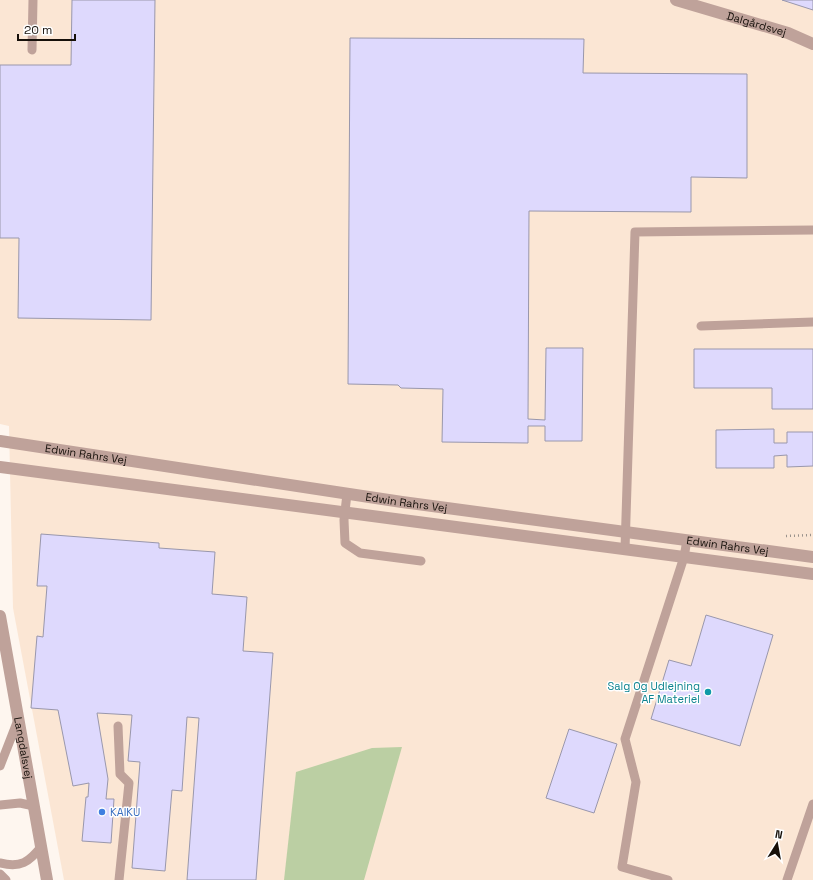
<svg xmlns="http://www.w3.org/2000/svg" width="813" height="880" font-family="'Space Grotesk',sans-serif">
  <rect width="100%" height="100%" fill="#fef6ef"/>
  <!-- built -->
  <polygon fill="#fbe6d4" points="0,0 813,0 813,880 64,880 13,608 9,426 0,424"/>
  <!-- green -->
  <polygon fill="#bbcfa3" points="402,747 364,880 284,880 296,772 372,748"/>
  <!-- building -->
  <g fill="#ded9fd" stroke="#9997ac">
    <polygon points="72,0 155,0 151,320 18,318 19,238 0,238 0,65 71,65"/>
    <polygon points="782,0 813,0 813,10"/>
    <polygon points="350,38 584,39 583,73 747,74 747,178 691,177 691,212 529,211 528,419 545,420 546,348 583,348 582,441 545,441 545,426 528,426 528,443 442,442 443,389 401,388 398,385 348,384"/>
    <polygon points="694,349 813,349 813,409 772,409 772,388 694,388"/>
    <polygon points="774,429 774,443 787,443 787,432 813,432 813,466 787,467 787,455 774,456 774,468 716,468 716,430"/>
    <polygon points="41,534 159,543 159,548 215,552 212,594 247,597 243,651 273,653 256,880 187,880 199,718 187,717 182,791 172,790 165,871 132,868 140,762 128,761 132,715 97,713 108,779 106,799 114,799 111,843 82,841 86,797 88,797 89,783 73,786 58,710 31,708 37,636 43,637 47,586 37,586"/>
    <polygon points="706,615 773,635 740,746 651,719 669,660 691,666"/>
    <polygon points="569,729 617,744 594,813 546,798"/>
  </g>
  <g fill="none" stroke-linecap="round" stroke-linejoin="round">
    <!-- path -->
    <polyline stroke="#99928c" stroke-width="2.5" stroke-dasharray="1 3" stroke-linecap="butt" points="786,536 813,535"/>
    <!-- service -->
    <g stroke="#bfa29a" stroke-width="9">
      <polyline points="32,50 33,0"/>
      <polyline points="701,326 813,322"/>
      <polyline points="347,494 344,520 345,543 360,553 421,561"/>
      <polyline points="625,549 635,232 813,230"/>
      <polyline points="118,726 120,774 129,783 119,880"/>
      <polyline points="0,766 18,720"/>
      <polyline points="0,805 20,803 34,806"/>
      <path d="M0,863C21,868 29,862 41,847"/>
      <polyline points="0,874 6,880"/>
      <polyline points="668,880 622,867 636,782 625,739 684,557 687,540"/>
      <polyline points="787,880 813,804"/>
    </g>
    <!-- minor -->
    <path stroke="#bfa29a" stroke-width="12" id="s1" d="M676,0L788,33L813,44"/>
    <!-- tertiary -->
    <g stroke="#bfa29a" stroke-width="12">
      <path id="s2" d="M0,441L402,502L813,557"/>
      <polyline points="0,467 813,574"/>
      <path id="s3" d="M0,616L47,880"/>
    </g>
  </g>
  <!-- markers -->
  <circle fill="#0f9aa8" stroke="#fff" stroke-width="1.5" cx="708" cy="692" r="4"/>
  <circle fill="#3f7fe0" stroke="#fff" stroke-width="1.5" cx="102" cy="812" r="4"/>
  <g text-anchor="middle" stroke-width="3" stroke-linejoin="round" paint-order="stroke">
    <!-- street labels -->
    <g font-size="11" fill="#16100a" stroke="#fff">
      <text dy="4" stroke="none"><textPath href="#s1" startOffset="84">Dalgårdsvej</textPath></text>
      <text dy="4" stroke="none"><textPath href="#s2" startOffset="87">Edwin Rahrs Vej</textPath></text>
      <text dy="4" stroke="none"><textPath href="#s2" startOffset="411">Edwin Rahrs Vej</textPath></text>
      <text dy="4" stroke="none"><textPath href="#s2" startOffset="735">Edwin Rahrs Vej</textPath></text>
      <text dy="4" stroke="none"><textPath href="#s3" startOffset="134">Langdalsvej</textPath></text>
    </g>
    <!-- culture labels -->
    <g font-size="11" fill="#0d838f" stroke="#fff" text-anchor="end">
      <text x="700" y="690">Salg Og Udlejning<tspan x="700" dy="13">AF Materiel</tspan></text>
    </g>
    <!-- shop labels -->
    <g font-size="11" fill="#366cbe" stroke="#fff" text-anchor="start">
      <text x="110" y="816">KAIKU</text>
    </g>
  </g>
  <!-- north arrow -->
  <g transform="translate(777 844) rotate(11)" stroke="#ffffff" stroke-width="3" paint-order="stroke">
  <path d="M0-3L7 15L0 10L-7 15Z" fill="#16100a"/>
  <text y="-6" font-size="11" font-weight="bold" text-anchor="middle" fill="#16100a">N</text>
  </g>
  <!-- scale -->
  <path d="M18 34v6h57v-6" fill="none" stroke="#16100a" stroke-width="2"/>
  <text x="24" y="34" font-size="12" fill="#16100a" stroke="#ffffff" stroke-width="3" paint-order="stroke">20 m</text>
</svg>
